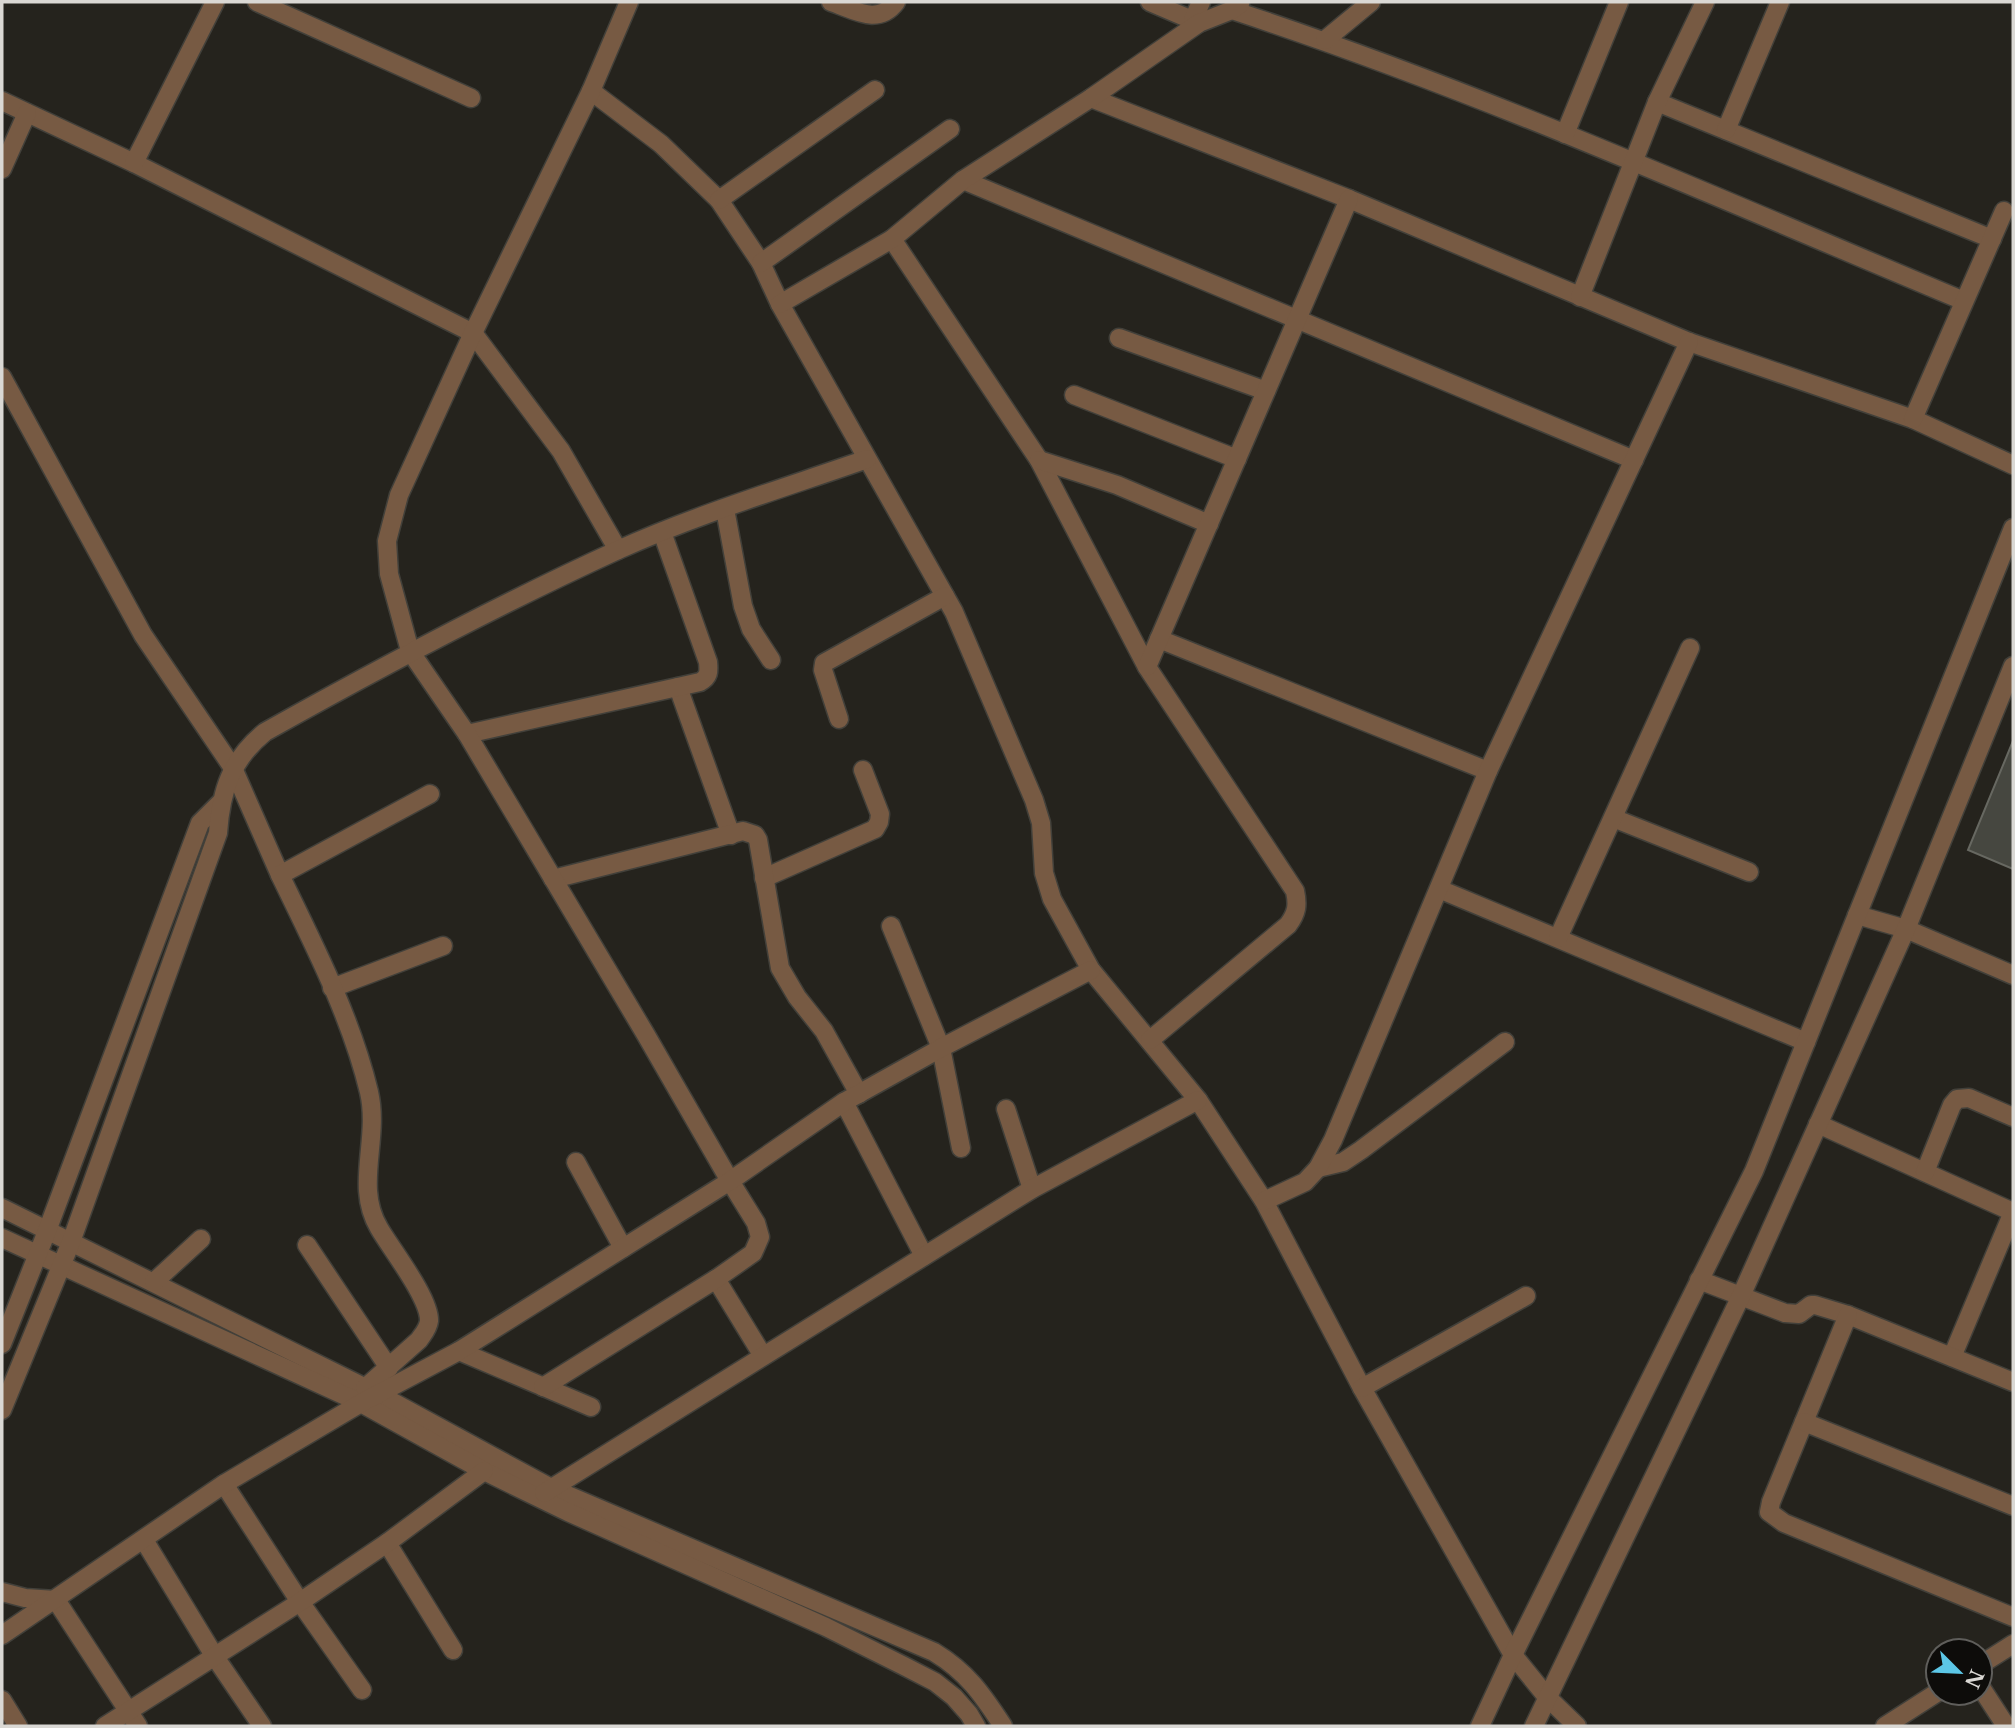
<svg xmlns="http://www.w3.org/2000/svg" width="2015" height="1728" font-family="'Libre Baskerville',serif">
  <rect width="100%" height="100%" fill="#25231d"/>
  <!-- building -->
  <polygon fill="#464740" stroke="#676861" stroke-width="2" points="2013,741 2013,869 1968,850"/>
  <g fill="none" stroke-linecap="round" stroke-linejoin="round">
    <!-- minor casing -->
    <g stroke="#42403a" stroke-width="21">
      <g id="minor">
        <polyline points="257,2 471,98"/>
        <path d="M831,2C855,10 878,26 896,2"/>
        <polyline points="1150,2 1199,23"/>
        <path d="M1232,10C1482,92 1722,200 1964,301"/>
        <polyline points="1193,20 1201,2"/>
        <polyline points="1325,40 1371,2"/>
        <polyline points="591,91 661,144 719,200 761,263 780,304 954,612 1034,800 1041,823 1044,873 1052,899 1091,970 1198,1100 1264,1201 1362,1388 1513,1655 1547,1697 1577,1726"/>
        <polyline points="1091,98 1349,199 1689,342 1913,419 2013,465"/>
        <polyline points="2,101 134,163 473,333 561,451 618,550"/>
        <polyline points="1657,102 1992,239"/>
        <polyline points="1726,130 1780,2"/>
        <polyline points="1565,134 1619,2"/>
        <polyline points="134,163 215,2"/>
        <polyline points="2,169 27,113"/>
        <polyline points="963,180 1634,460"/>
        <polyline points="719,200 875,90"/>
        <path d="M892,239L1039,460L1147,667L1295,891C1298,905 1297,913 1288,925L1150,1040"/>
        <polyline points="761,263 950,129"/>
        <polyline points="1580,297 1657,102 1705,2"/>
        <polyline points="780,304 892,239 963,180 1091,98 1199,23 1232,10 1240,4"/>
        <polyline points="1119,338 1266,391"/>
        <polyline points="2,377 143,635 233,768 280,875"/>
        <polyline points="1074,395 1237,459"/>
        <polyline points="1913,419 2004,211"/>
        <polyline points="1039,460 1117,485 1209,524"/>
        <polyline points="725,509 743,606 751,629 771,660"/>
        <polyline points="1159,639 1488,771"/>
        <polyline points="1147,667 1349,199"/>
        <polyline points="678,687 731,835"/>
        <polyline points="839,719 823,670 824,663 945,596"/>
        <path d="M467,734L700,682C709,677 709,672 708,662L662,532"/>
        <polyline points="1613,818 1749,872"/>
        <polyline points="764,878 875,829 879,822 880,814 863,770"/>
        <polyline points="553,879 743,831 755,835 758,840 780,968 797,997 824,1031 859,1094"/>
        <polyline points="1439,889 1806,1042"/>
        <polyline points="1857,915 1906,929 2013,975"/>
        <polyline points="891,926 941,1048 961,1148"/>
        <polyline points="1558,938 1690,648"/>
        <polyline points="332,988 443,946"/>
        <polyline points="844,1102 924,1256"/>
        <polyline points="1006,1109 1032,1189"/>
        <polyline points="1818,1124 2013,1212 1952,1357"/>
        <polyline points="576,1162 623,1248"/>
        <polyline points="1318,1168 1343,1162 1361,1150 1505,1042"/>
        <polyline points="1925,1172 1952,1105 1957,1099 1969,1098 2013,1117"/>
        <polyline points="1264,1201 1305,1182 1318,1168 1333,1140 1488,771 1689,342"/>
        <path d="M2,1208L378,1394L551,1488L934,1652C967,1672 982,1694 1003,1726"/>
        <polyline points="2,1238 361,1403 484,1471 568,1512 826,1627 904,1666 935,1682 954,1697 969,1714 976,1726"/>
        <polyline points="307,1245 389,1368"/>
        <polyline points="716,1279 763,1356"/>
        <polyline points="1699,1280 1785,1313 1799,1314 1811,1305 1815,1305 1848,1315 2013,1382"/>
        <polyline points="154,1282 201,1239"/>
        <polyline points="1848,1315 1771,1502 1769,1512 1784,1523 2013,1617"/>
        <polyline points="2,1344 47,1231 200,823 220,803"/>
        <polyline points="459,1351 591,1407"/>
        <polyline points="543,1387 716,1279 753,1253 760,1237 756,1223 730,1181 646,1035 467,734 410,651 389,574 387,541 399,495 473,333 591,91 629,2"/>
        <path d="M365,1388L419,1340C423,1334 428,1329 429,1321C430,1298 391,1249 379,1228C354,1186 380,1140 369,1092C351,1017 314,945 280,875L430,794"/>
        <polyline points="1362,1388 1526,1296"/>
        <path d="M2,1410L71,1242L218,833C221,790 231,760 265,732C381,667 498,605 618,550C698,514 784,488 867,459"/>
        <polyline points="1804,1422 2013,1506"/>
        <polyline points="224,1484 300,1602 362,1690"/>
        <polyline points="544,1493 1032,1189 1198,1100"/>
        <polyline points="144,1540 215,1657 262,1726"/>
        <polyline points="387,1543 453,1650"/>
        <polyline points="2,1592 25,1598 56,1600 138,1726"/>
        <polyline points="2,1635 224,1484 361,1403 459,1351 730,1181 844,1102 941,1048 1091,970"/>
        <polyline points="1980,1665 2013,1644"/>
        <polyline points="1980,1686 2006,1726"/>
        <polyline points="2,1700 18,1726"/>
        <polyline points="105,1726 300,1602 387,1543 484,1471"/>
        <polyline points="1480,1726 1513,1655 1754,1171 2013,528"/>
        <polyline points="1534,1726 1741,1296 1906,929 2013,666"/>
        <polyline points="1885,1726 1938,1692"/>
      </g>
    </g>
    <!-- minor -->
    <use href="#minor" stroke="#775a43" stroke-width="18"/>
  </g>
  <!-- border -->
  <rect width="2015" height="1728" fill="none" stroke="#dad8d4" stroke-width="7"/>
  <!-- north arrow -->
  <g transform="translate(1959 1672) rotate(114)"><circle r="33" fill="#0d0c0a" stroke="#5f5e5b" stroke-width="2"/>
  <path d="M0-5L12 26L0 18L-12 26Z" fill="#5cc7e7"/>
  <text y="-10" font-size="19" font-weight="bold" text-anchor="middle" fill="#dad8d4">N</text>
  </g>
</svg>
